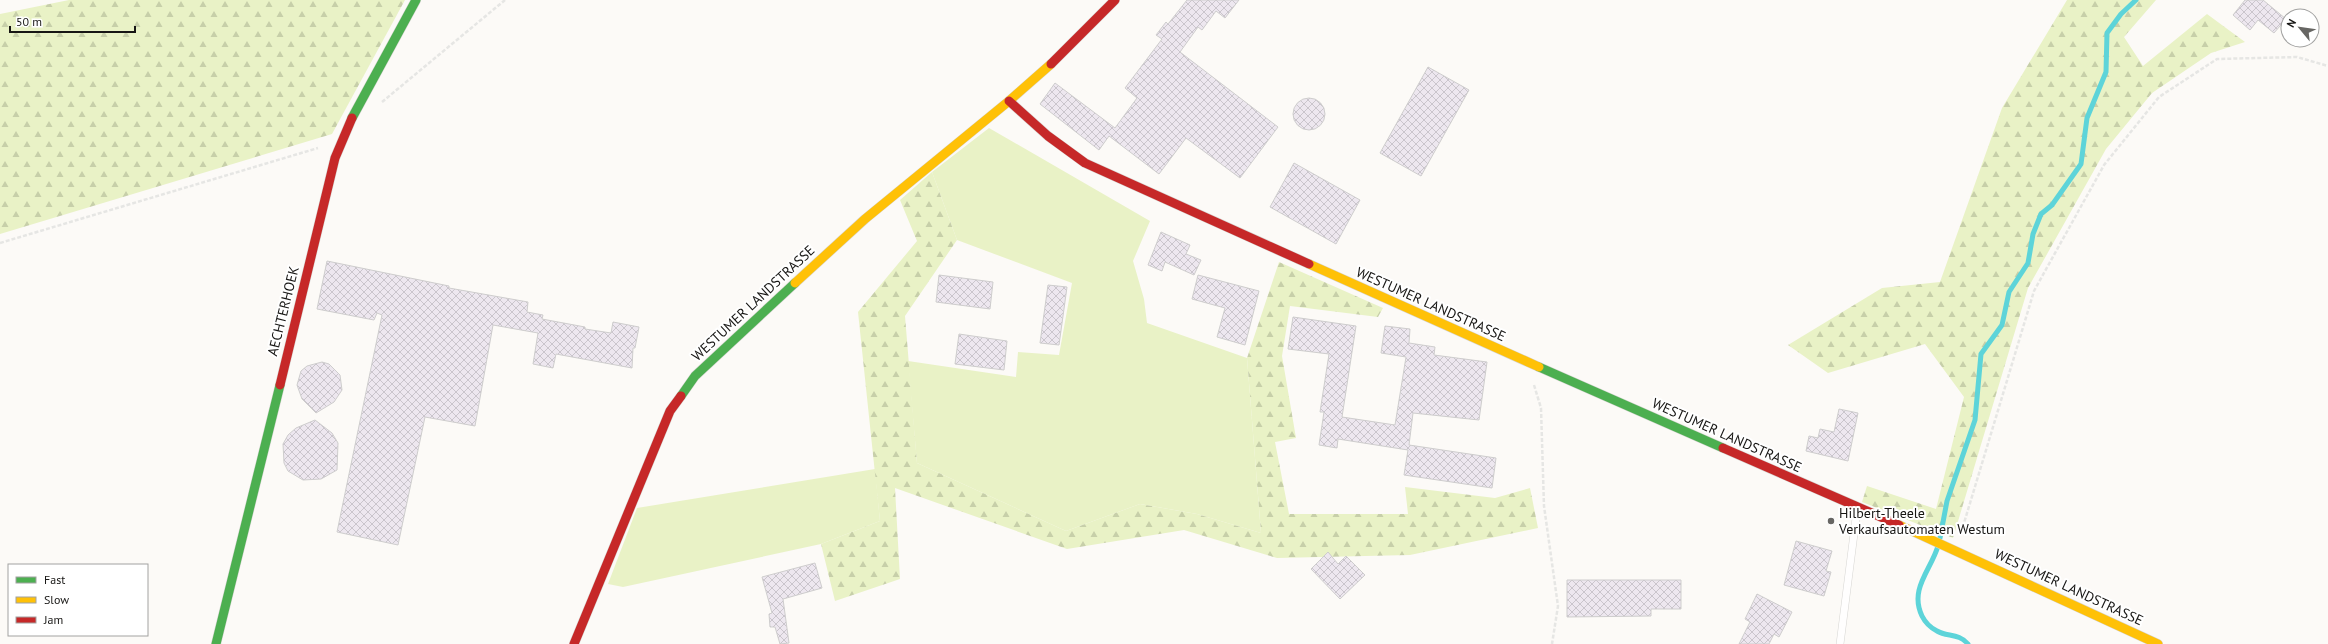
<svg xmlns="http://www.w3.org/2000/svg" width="2328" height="644" font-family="'PT Sans',sans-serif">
  <defs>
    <pattern id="forest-firs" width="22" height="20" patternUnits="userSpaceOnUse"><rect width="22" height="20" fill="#e9f2c6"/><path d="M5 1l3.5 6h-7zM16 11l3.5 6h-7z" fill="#c7cfa9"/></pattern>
    <pattern id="building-cross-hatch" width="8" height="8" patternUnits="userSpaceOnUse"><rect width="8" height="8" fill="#ede7ef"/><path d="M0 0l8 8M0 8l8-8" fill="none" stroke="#cac5cc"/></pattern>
  </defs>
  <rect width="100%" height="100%" fill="#fcfaf7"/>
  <!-- grass -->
  <g fill="#e9f2c6">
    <polygon points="989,128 1150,221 1133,261 1144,299 1147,323 1247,358 1261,533 1197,514 1140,504 1066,531 917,463 908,361 1016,377 1018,352 1059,355 1072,283 957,240 932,172"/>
    <polygon points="875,469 880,521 821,544 623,587 608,584 637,508"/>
  </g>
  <!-- forest -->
  <g fill="url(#forest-firs)">
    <polygon points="69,0 405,0 332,134 0,234 0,14"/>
    <polygon points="2067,0 2156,0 2124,37 2143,66 2207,14 2245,42 2211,53 2152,93 2106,149 2028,288 1953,538 1862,502 1867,486 1936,509 1964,397 1925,344 1828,373 1788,345 1882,288 1940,282 2002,108"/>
    <polygon points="932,172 957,240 905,316 917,463 1066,531 1140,504 1197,514 1261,533 1247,358 1279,262 1383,308 1378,317 1290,306 1282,356 1296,438 1275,442 1289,514 1408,514 1405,487 1495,498 1530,488 1538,528 1410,555 1277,558 1184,530 1067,549 895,488 900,579 835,601 821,544 880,521 858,312 917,241 900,200"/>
  </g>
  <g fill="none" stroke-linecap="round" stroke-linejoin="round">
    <!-- stream -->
    <g stroke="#5dd4d9" stroke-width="5">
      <polyline points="1940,538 1947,501 1975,420 1981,354 2002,325 2009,292 2028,263 2033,234 2041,214 2052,205 2081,164 2087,118 2106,72 2107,33 2121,14 2136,0"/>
      <path d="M1938,546C1931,570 1909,589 1922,616C1925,622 1931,628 1937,631C1947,637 1959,633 1968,644"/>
    </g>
  </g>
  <!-- building -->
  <g fill="url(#building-cross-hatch)" stroke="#cecdcd">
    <polygon points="1187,0 1239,0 1225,18 1216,11 1202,30 1198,27 1180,52 1278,127 1240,178 1186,138 1159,174 1109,136 1099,150 1040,104 1055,83 1115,128 1137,98 1125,88 1162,39 1156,35 1166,22 1168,24"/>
    <polygon points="2245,0 2263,0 2286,19 2274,33 2258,20 2250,30 2233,15"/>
    <polygon points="1428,67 1469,90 1421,176 1380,153"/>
    <circle cx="1309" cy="114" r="16"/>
    <polygon points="1294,163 1360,200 1336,244 1270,207"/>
    <polygon points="1161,232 1190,245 1186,254 1201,260 1194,275 1165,262 1162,271 1148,265"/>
    <polygon points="327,261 449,286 449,288 528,302 527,312 543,315 542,319 585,327 585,329 611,333 613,322 639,327 635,348 633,348 632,368 556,354 553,368 533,364 538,333 493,325 475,426 425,417 398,545 337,532 382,315 377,313 374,320 317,309"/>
    <polygon points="939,275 993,282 990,309 936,302"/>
    <polygon points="1198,275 1259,291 1245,345 1217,337 1225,308 1192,299"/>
    <polygon points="1048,285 1067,287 1059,345 1040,343"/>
    <polygon points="1293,317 1356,326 1342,417 1395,425 1406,357 1381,353 1385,326 1410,329 1409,343 1435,347 1434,355 1487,362 1479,420 1413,413 1409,445 1496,458 1492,488 1404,475 1408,450 1338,439 1337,448 1319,445 1324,412 1320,412 1329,354 1288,349"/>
    <polygon points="959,334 1007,341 1004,370 955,364"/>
    <polygon points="322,362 329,364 340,375 342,390 334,402 316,413 302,399 297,385 301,371 307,366"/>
    <polygon points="1839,409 1858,413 1848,461 1806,451 1809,436 1818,438 1820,429 1834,432"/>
    <polygon points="315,420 332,433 338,443 337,470 321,479 303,480 288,471 284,463 283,444 288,435 296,428"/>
    <polygon points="1796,541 1832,551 1826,571 1831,572 1824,596 1784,585"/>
    <polygon points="1328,552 1338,564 1346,556 1365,575 1340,599 1311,569"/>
    <polygon points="815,563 822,588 783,599 789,643 780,644 775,627 770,627 769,614 772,613 762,577"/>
    <polygon points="1567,580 1681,580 1681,609 1651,609 1651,616 1567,617"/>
    <polygon points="1757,594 1792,612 1779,637 1774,634 1769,644 1739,644 1750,622 1745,619"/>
  </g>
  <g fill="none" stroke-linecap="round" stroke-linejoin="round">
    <!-- lane casing -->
    <g stroke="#d6d5d2" stroke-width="8">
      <polyline id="lane" points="1840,644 1857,510"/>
    </g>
    <!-- fast casing -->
    <g stroke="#d6d5d2" stroke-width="10">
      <g id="fast">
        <polyline points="352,118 416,0"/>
        <polyline points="1539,367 1723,448"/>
        <polyline points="681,396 695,376 795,283"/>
        <polyline points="216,644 280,385"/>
      </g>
    </g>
    <!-- slow casing -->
    <g stroke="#d6d5d2" stroke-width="10">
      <g id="slow">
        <polyline points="1309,264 1539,367"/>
        <polyline points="795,283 865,219 1009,101 1051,64"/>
        <polyline points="1899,525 2158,644"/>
      </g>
    </g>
    <!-- jam casing -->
    <g stroke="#d6d5d2" stroke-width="10">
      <g id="jam">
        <polyline points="1051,64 1115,0"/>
        <polyline points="1009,101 1048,136 1085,163 1309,264"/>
        <polyline points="280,385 335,158 352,118"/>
        <polyline points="1723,448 1899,525"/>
        <polyline points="574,644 670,411 681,396"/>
      </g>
    </g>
    <!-- path -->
    <g stroke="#e6e6e4" stroke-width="2.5" stroke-dasharray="4 2" stroke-linecap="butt">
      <polyline points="382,102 505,0"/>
      <polyline points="0,243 318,148"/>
      <polyline points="1534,385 1541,408 1544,506 1558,606 1552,644"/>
      <polyline points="1961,533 2034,291 2104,165 2159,97 2217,59 2297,57 2328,66"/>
    </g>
    <!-- lane -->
    <use href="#lane" stroke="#fffefe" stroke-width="7"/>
    <!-- fast -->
    <use href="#fast" stroke="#4caf50" stroke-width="9"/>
    <!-- slow -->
    <use href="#slow" stroke="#ffc107" stroke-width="9"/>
    <!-- jam -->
    <use href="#jam" stroke="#c62828" stroke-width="9"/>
  </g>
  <!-- markers -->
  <circle fill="#676663" stroke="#fff" stroke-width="1.5" cx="1831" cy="521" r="4"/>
  <g text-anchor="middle" stroke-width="4" stroke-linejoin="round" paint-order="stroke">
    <!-- street labels -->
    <g font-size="14" fill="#171614" stroke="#fff">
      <text transform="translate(753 303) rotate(-43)" y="5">WESTUMER LANDSTRASSE</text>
      <text transform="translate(1431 304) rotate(24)" y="5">WESTUMER LANDSTRASSE</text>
      <text transform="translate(283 311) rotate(-76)" y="5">AECHTERHOEK</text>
      <text transform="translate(1727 435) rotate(24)" y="5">WESTUMER LANDSTRASSE</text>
      <text transform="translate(2069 587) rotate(25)" y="5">WESTUMER LANDSTRASSE</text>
    </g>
    <!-- poi labels -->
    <g font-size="14" fill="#171614" stroke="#fff" text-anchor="start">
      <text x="1839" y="518">Hilbert-Theele<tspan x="1839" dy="16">Verkaufsautomaten Westum</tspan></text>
    </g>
  </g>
  <!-- legend -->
  <rect x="8" y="564" width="140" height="72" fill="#ffffff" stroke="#a2a2a1"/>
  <rect x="16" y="577" width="20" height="6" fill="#4caf50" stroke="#a2a2a1"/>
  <text x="44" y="584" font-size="12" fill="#171614">Fast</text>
  <rect x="16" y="597" width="20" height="6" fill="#ffc107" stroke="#a2a2a1"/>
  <text x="44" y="604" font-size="12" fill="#171614">Slow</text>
  <rect x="16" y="617" width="20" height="6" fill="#c62828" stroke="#a2a2a1"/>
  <text x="44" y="624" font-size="12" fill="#171614">Jam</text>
  <!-- north arrow -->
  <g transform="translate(2300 28) rotate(299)"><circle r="19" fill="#ffffff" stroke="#a2a2a1"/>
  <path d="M0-3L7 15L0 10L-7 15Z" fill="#676663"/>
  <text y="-6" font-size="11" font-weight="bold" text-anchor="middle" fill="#171614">N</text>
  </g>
  <!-- scale -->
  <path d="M10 26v6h125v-6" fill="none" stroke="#171614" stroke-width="2"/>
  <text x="16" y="26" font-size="12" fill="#171614" stroke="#ffffff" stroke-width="3" paint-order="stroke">50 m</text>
</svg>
